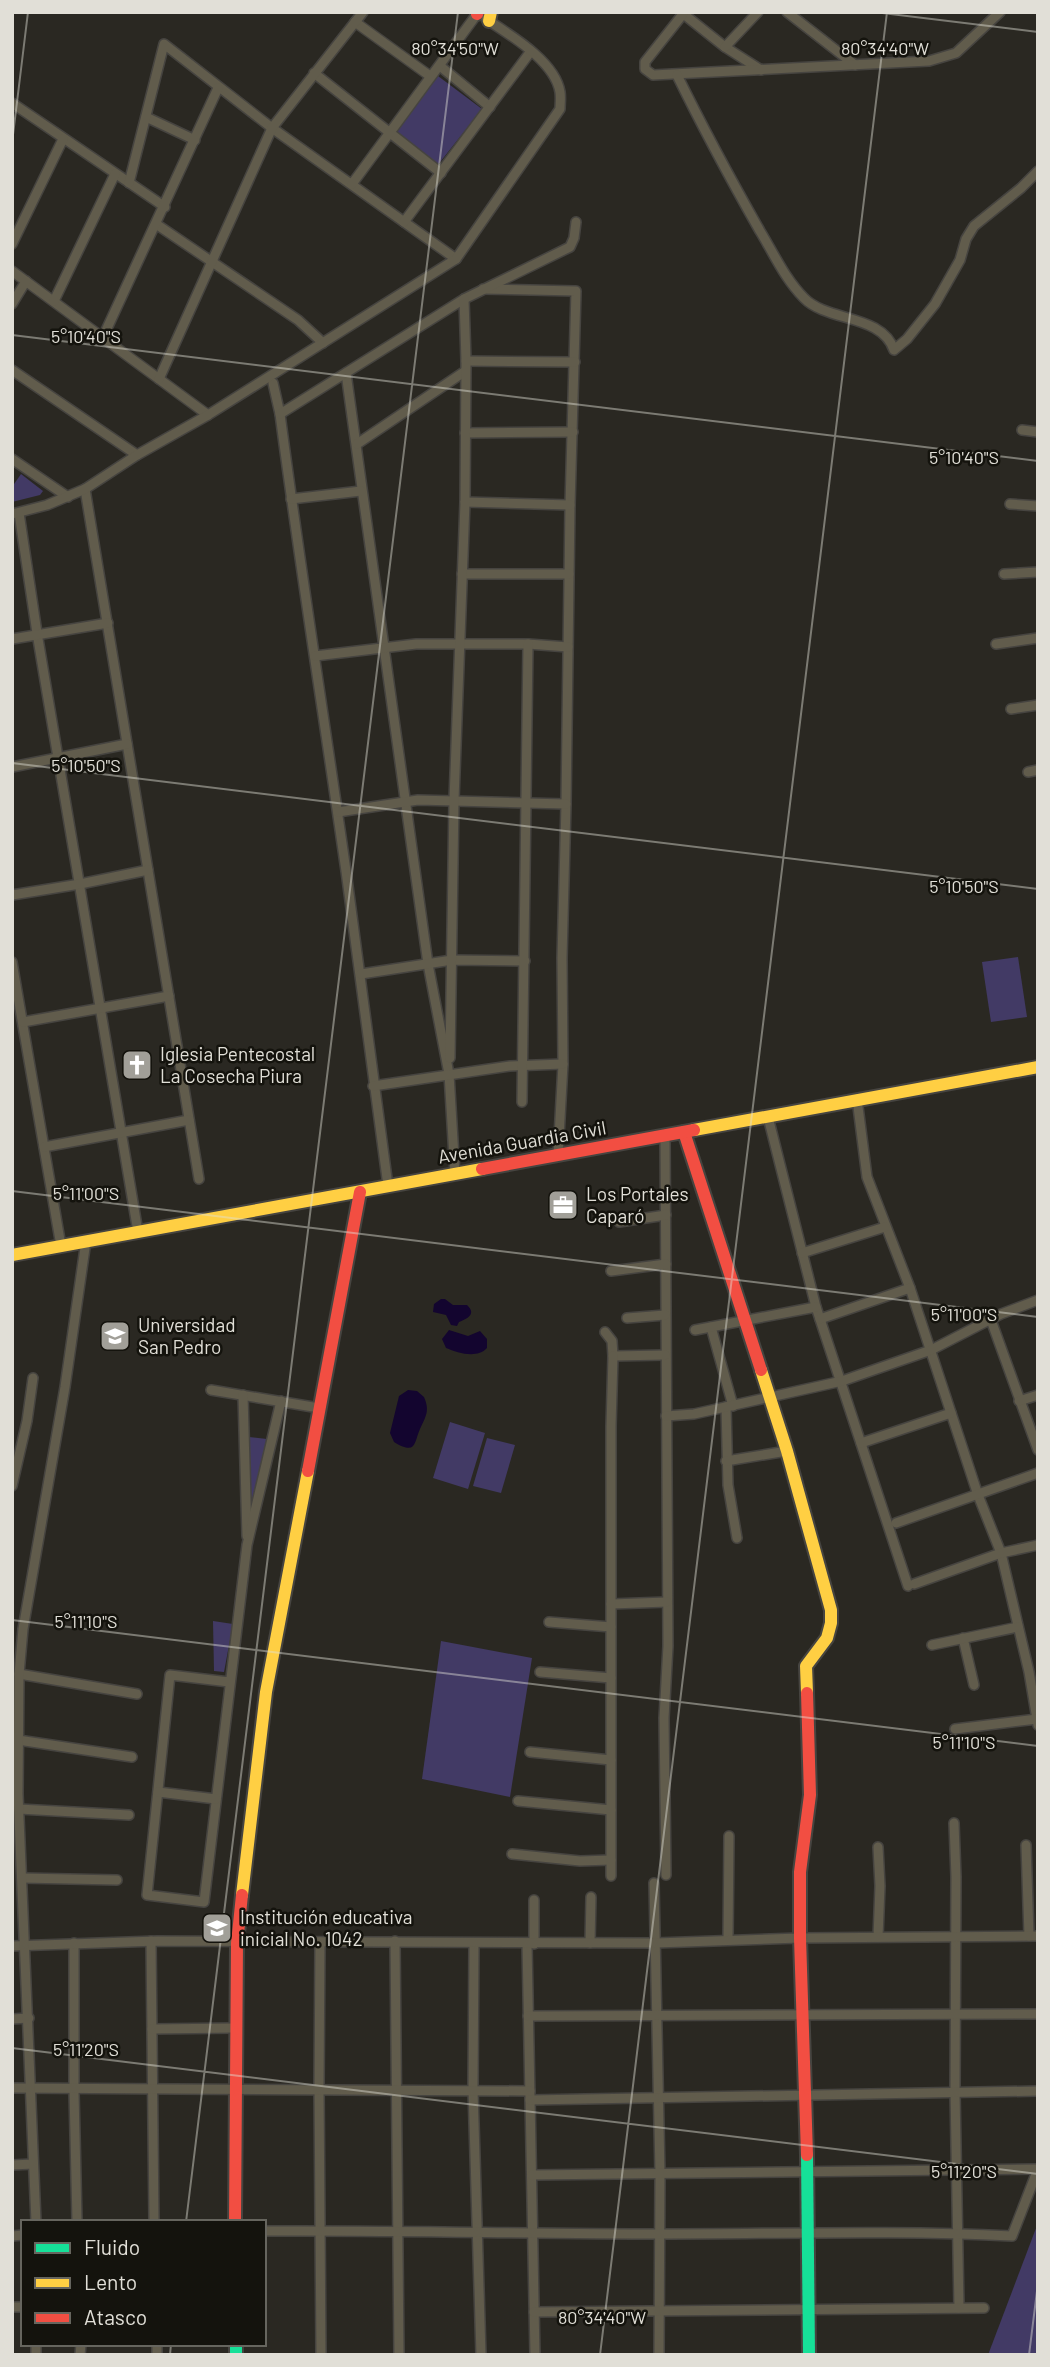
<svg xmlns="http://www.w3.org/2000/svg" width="1050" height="2367" font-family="Barlow,sans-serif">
  <rect width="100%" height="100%" fill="#2a2822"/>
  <!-- green -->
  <g fill="#423a65">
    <polygon points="438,76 482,109 437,166 394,133"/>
    <polygon points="21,474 43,491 40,495 12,502 12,487"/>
    <polygon points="1018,957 1027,1017 991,1022 982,962"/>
    <polygon points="450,1422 485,1433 468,1489 433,1478"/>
    <polygon points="249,1437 267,1439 249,1521"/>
    <polygon points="487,1438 515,1445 501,1493 473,1486"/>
    <polygon points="213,1621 233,1624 224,1672 214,1671"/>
    <polygon points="441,1641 532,1658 510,1797 422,1779"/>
    <polygon points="1038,2223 1038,2355 988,2355"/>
  </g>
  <!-- water -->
  <g fill="#13052f">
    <path d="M441,1299H445L453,1305H467C477,1314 467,1319 459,1322L457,1326L451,1325L446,1315L433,1312L434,1304Z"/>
    <path d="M449,1330L468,1336L480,1331L487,1339V1348C477,1359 458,1353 446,1348L442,1339Z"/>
    <path d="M408,1390L417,1391L424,1397C430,1411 426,1416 420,1429C414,1442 417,1456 394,1442L390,1433L399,1396Z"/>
  </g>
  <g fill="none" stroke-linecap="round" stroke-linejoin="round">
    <!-- street casing -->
    <g stroke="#464440" stroke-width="12">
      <g id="street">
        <polyline points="681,12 725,47 761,70"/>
        <polyline points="787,12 855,65"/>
        <polyline points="683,14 645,62 645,69 653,75 929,61 956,53 1000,12"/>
        <polyline points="355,22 430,76"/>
        <polyline points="725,47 758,12"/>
        <polyline points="440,66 490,107"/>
        <polyline points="314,73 441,173"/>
        <path d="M677,75C703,128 731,180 760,231C774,254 785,279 804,298C827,322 882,314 894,350L907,339L935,304L960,260L966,239L974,226L1021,188L1038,171"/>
        <polyline points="12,103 165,207"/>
        <polyline points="146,117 195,140"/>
        <polyline points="129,183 164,44 272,128 456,259"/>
        <polyline points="352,184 477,14"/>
        <polyline points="404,222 531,51"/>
        <polyline points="156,224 298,320 323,343"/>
        <polyline points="12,244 63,139"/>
        <polyline points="12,271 208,415"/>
        <polyline points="483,289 576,291 570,505 566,804 562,958 563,1064 558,1155"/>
        <polyline points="54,301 115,174"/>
        <polyline points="12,304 26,281"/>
        <polyline points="103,337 218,88"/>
        <polyline points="466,361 575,362"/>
        <polyline points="12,370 137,455"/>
        <polyline points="346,373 428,964 449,1074 455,1174"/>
        <polyline points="159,379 272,128 363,12"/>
        <path d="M273,383L280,414C300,566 324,718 346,871C361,976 373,1081 388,1186"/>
        <polyline points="280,414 464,299 570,247 574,238 576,222"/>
        <polyline points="1022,430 1038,432"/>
        <polyline points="465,433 573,432"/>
        <polyline points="357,444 464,372"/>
        <polyline points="12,459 68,497"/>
        <polyline points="85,489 199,1179"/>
        <polyline points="291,499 361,491"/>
        <polyline points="465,502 570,505"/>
        <polyline points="1010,504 1038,506"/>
        <polyline points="19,513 37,633 138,1232"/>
        <path d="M12,514L47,505L85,489L137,455L208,415L456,259L560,109C560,104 561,98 560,92C555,61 510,35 486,19"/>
        <polyline points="462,574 569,574"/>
        <polyline points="1004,574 1038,572"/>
        <polyline points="12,639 108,623"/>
        <polyline points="996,644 1038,638"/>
        <polyline points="315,656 416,644 528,644 568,647"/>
        <polyline points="1011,709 1038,705"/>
        <polyline points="12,767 127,744"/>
        <polyline points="1028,772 1038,770"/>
        <polyline points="338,812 418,800 566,804"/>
        <polyline points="12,895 80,884 148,870"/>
        <polyline points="12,962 61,1246"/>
        <polyline points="361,974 452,960 525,961"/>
        <polyline points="23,1022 169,996"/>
        <polyline points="450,1058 454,800 465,502 466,361 464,299"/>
        <polyline points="373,1086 510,1066 563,1064"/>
        <polyline points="857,1099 867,1177 910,1288 978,1495 1001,1553 1029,1672 1038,1725"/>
        <polyline points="522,1102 528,644"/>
        <polyline points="768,1117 816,1307 908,1586"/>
        <polyline points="665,1136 668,1646 664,1718 666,1875"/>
        <polyline points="44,1147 189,1120"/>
        <polyline points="619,1222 666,1215"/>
        <polyline points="802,1253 885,1227"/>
        <polyline points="611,1271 666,1264"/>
        <polyline points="627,1318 665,1315"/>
        <polyline points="820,1319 910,1288"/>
        <polyline points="991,1320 1038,1450"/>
        <polyline points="711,1327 733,1406"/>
        <polyline points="695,1330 816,1307"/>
        <polyline points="605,1332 612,1341 613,1356 665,1355"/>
        <polyline points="211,1390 319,1408"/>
        <polyline points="243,1395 247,1536"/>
        <polyline points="1019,1401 1038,1395"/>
        <polyline points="726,1407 728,1485 737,1538"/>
        <polyline points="666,1416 694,1414 842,1381 931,1350 1001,1314 1038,1300"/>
        <polyline points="861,1443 951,1413"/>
        <polyline points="726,1461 787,1451"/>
        <polyline points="12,1486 27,1421 33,1378"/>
        <polyline points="896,1523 1038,1473"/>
        <polyline points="914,1584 1001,1553 1038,1545"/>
        <polyline points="611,1604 667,1602"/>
        <polyline points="549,1622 611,1627"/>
        <polyline points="963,1638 974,1685"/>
        <polyline points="932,1645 1018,1627"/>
        <polyline points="540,1672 611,1678"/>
        <polyline points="19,1674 137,1694"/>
        <polyline points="229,1682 170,1675 147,1895 204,1902 247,1545 281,1401"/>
        <polyline points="955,1729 1037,1719"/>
        <polyline points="18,1740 132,1757"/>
        <polyline points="530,1752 611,1760"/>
        <polyline points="158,1792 216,1799"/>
        <polyline points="518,1801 611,1810"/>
        <polyline points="19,1809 129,1815"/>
        <polyline points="954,1823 956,1877 955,2092 959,2308"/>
        <polyline points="1026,1845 1029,1936"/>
        <polyline points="512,1854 580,1861 611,1860"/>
        <polyline points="611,1876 611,1426 613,1356"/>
        <polyline points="22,1878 117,1880"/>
        <polyline points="654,1883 660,2174 659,2355"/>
        <polyline points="534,1900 534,1944"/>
        <polyline points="878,1937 880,1886 878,1847"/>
        <polyline points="728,1940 729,1836"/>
        <polyline points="151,1941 154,2222"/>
        <polyline points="395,1941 399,2355"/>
        <polyline points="320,1942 319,2088 321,2355"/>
        <polyline points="74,1943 74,2092 77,2222"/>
        <polyline points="474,1943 473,2090 481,2355"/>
        <polyline points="590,1943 591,1897"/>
        <polyline points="527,1944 535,2355"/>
        <polyline points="12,1946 157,1941 656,1943 800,1938 1038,1936"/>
        <polyline points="528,2016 1038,2014"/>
        <polyline points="12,2019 29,2018"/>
        <polyline points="152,2029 235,2028"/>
        <polyline points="12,2088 530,2091"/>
        <polyline points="530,2100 1038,2091"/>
        <polyline points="12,2165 33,2164"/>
        <polyline points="532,2175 1038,2169"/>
        <polyline points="36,2222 18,1794 19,1674 23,1629 65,1387 86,1241"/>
        <path d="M264,2231C397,2230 529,2234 662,2234C778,2234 895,2230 1012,2236L1038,2169"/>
        <polyline points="12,2236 23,2235"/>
        <polyline points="12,2307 23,2307"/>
        <polyline points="534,2312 984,2308"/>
        <polyline points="36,2344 36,2355"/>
        <polyline points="157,2344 157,2355"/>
        <polyline points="80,2355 81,2344"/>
      </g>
    </g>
    <!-- fast casing -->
    <g stroke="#464440" stroke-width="16">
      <g id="fast">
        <polyline points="807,2155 809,2355"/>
        <polyline points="236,2344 236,2355"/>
      </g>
    </g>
    <!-- slow casing -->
    <g stroke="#464440" stroke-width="16">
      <g id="slow">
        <polyline points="489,21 491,12"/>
        <polyline points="694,1130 1038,1067"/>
        <polyline points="12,1255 482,1169"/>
        <polyline points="761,1370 787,1451 831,1610 831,1623 827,1638 806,1666 807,1693"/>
        <polyline points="242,1895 266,1692 308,1471"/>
      </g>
    </g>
    <!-- jam casing -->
    <g stroke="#464440" stroke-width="16">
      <g id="jam">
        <polyline points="477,14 478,12"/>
        <polyline points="684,1132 761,1370"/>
        <polyline points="482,1169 694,1130"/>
        <polyline points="308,1471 360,1192"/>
        <polyline points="807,1693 810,1795 800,1872 800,1938 807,2155"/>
        <polyline points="235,2222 237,1943 242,1895"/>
      </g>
    </g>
    <!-- street -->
    <use href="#street" stroke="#615c4c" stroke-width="9"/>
    <!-- fast -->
    <use href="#fast" stroke="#16e098" stroke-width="12"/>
    <!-- slow -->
    <use href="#slow" stroke="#ffcf43" stroke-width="12"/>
    <!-- jam -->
    <use href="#jam" stroke="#f24e42" stroke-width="12"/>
  </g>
  <!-- ticks -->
  <path fill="none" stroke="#e1dfd7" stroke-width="2" stroke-opacity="0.45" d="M874,12L1038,32M12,143L28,12M12,335L1038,461M12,763L1038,889M12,1191L1038,1317M12,1620L1038,1746M12,2048L1038,2174M186,2222L458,12M170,2355L171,2344M600,2355L887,12M1029,2355L1038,2283"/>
  <!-- icons -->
  <defs>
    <g id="church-square" transform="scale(1.575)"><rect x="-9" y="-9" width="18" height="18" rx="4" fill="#a19f98" stroke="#14130d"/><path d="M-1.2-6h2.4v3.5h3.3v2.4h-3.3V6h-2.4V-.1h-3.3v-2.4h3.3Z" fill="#fff"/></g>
    <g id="office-square" transform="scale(1.575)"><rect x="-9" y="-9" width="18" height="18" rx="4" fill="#a19f98" stroke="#14130d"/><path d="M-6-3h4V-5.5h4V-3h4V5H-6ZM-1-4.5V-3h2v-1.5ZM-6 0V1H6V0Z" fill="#fff"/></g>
    <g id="university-square" transform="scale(1.575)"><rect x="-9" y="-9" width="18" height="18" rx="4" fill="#a19f98" stroke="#14130d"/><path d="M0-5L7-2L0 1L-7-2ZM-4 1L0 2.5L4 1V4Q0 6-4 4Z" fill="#fff"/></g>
    <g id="school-square" transform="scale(1.575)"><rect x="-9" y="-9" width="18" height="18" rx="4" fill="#a19f98" stroke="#14130d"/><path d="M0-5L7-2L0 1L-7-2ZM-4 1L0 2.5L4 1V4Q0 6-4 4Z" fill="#fff"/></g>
  </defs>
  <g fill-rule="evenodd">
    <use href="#church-square" x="137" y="1065"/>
    <use href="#office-square" x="563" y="1205"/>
    <use href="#university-square" x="115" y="1336"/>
    <use href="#school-square" x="217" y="1928"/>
  </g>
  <g text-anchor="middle" stroke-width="5" stroke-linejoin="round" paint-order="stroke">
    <!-- poi labels -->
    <g font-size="19" fill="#e1dfd7" stroke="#14130d" text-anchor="start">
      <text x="160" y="1061">Iglesia Pentecostal<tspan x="160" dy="22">La Cosecha Piura</tspan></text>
      <text x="586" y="1201">Los Portales<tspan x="586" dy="22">Caparó</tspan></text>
      <text x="138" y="1332">Universidad<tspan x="138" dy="22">San Pedro</tspan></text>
      <text x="240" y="1924">Institución educativa<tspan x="240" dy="22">inicial No. 1042</tspan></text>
    </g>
    <!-- street labels -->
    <g font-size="19" fill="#e1dfd7" stroke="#14130d">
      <text transform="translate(522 1142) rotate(-10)" y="7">Avenida Guardia Civil</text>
    </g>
  </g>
  <g font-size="18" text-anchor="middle" fill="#e1dfd7" stroke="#14130d" stroke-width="5" stroke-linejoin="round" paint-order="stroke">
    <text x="455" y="55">80°34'50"W</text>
    <text x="885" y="55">80°34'40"W</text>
    <text x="86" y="343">5°10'40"S</text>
    <text x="964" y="464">5°10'40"S</text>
    <text x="86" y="772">5°10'50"S</text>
    <text x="964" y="893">5°10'50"S</text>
    <text x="86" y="1200">5°11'00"S</text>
    <text x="964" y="1321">5°11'00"S</text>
    <text x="86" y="1628">5°11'10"S</text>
    <text x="964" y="1749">5°11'10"S</text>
    <text x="86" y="2056">5°11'20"S</text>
    <text x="964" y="2178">5°11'20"S</text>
    <text x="602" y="2324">80°34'40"W</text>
  </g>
  <!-- border -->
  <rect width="1050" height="2367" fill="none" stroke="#e1dfd7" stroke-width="28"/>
  <!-- legend -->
  <rect x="21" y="2220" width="245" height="126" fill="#14130d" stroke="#66655e" stroke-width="2"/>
  <rect x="35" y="2243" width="35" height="10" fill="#16e098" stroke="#66655e" stroke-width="2"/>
  <text x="84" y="2255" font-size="21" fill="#e1dfd7">Fluido</text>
  <rect x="35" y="2278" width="35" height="10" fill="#ffcf43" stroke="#66655e" stroke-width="2"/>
  <text x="84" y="2290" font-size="21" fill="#e1dfd7">Lento</text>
  <rect x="35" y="2313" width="35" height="10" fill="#f24e42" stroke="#66655e" stroke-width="2"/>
  <text x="84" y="2325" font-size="21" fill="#e1dfd7">Atasco</text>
</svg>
